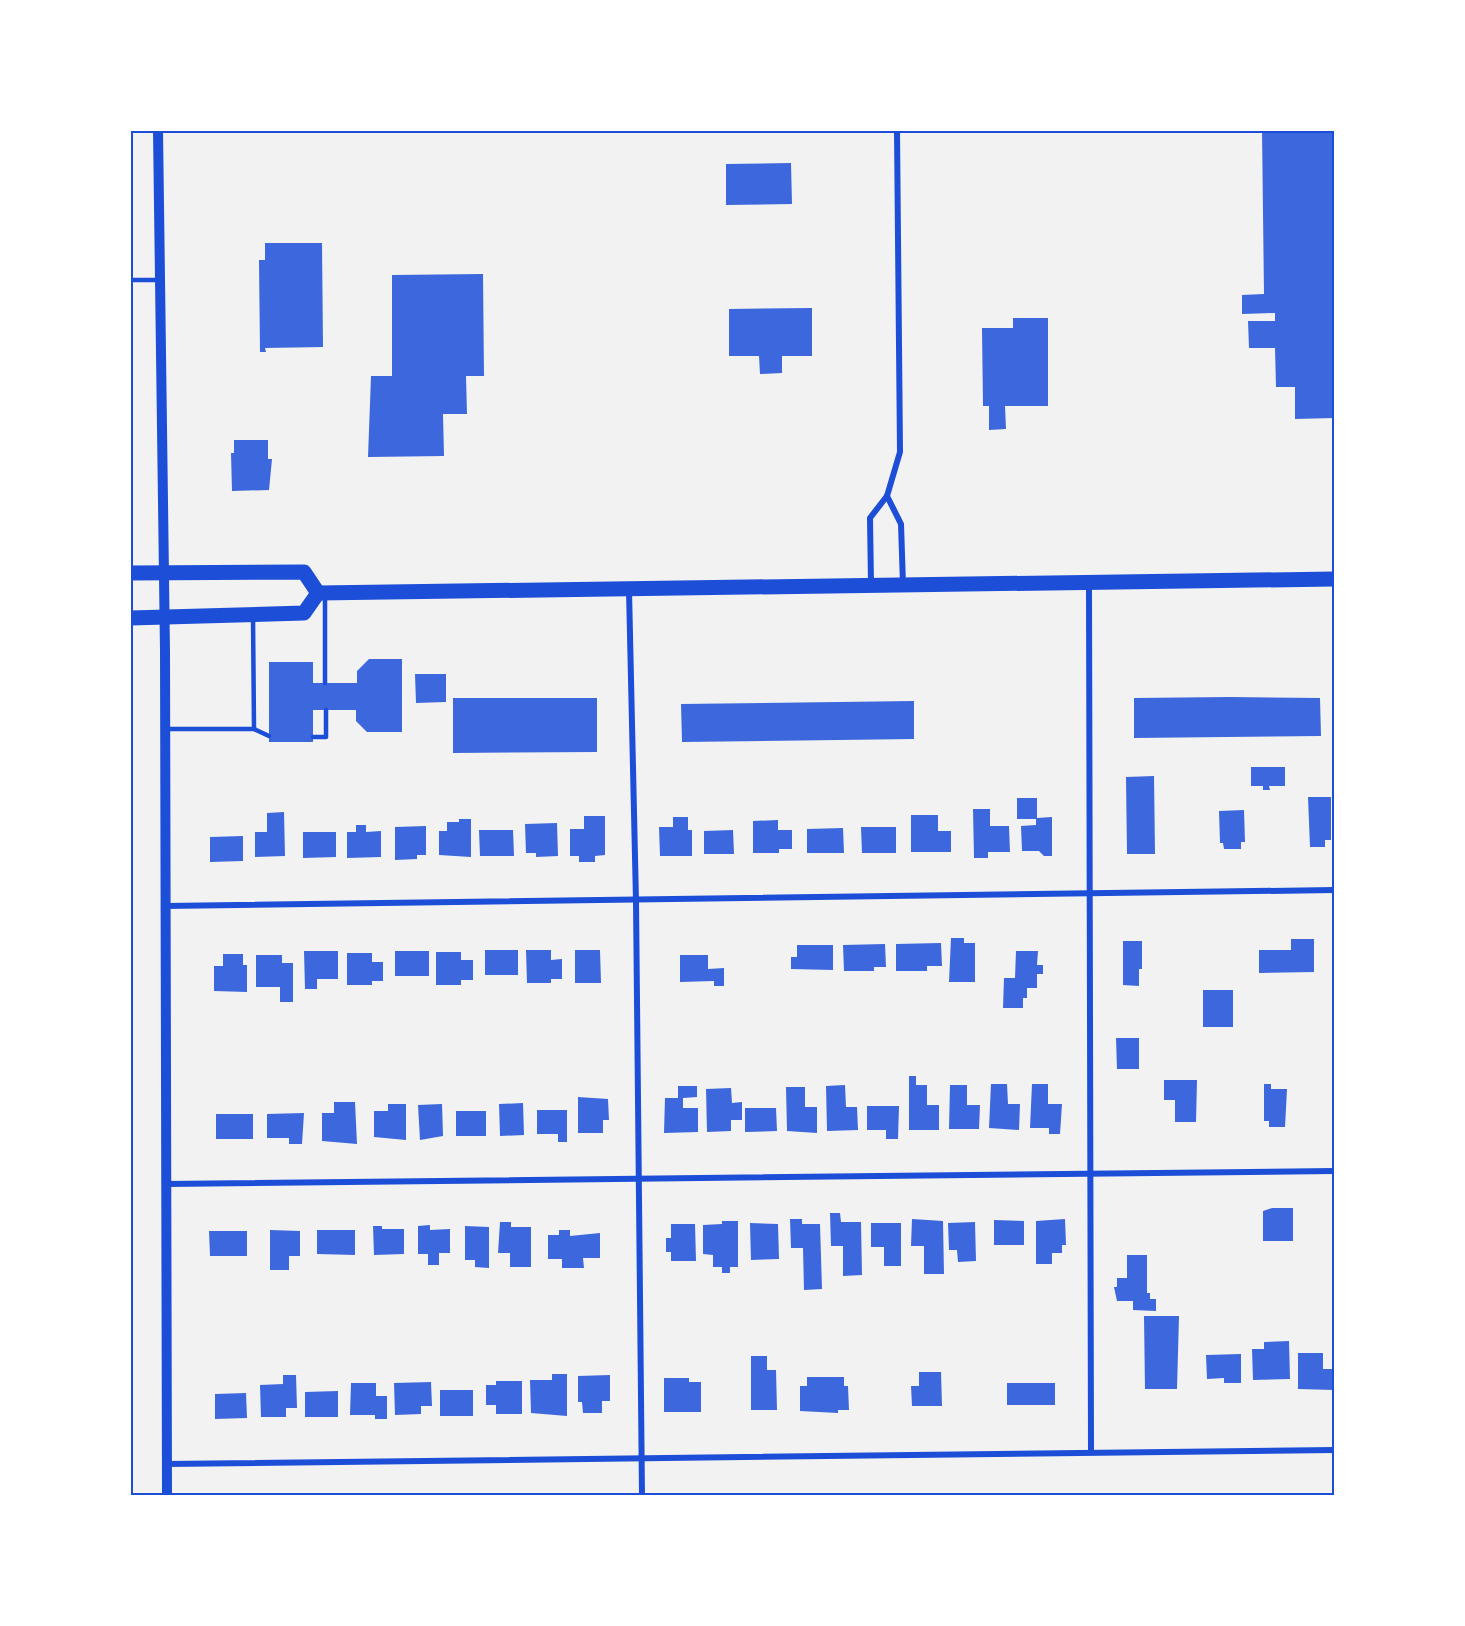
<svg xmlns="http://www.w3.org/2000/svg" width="1465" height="1626" font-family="Poppins,sans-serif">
  <rect width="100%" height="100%" fill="#f2f2f2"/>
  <!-- building -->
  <g fill="#3d67dc">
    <polygon points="1262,130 1334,130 1334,418 1295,419 1295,387 1276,387 1275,348 1249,348 1248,321 1275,321 1275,313 1242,314 1242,295 1264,294"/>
    <polygon points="791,163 792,204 726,205 726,164"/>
    <polygon points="265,243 322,243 323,347 265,348 266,352 260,352 259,260 265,260"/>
    <polygon points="483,274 484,376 466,376 467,414 443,414 444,456 368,457 371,376 392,376 392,275"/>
    <polygon points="812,308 812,356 782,356 782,373 760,374 759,356 729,356 729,309"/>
    <polygon points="1013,318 1048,318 1048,406 1005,406 1006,429 989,430 989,406 983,406 982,328 1013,328"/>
    <polygon points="234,440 268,440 268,459 272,459 269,490 232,491 231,453 234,453"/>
    <polygon points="369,659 402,659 402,732 367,732 356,721 356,710 313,710 313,742 269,742 269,662 313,662 313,683 357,683 357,671"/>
    <polygon points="415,674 446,674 446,702 416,703"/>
    <polygon points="1230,697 1320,698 1321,736 1134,738 1134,698"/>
    <polygon points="453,698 597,698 597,752 453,753"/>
    <polygon points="914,701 914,739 682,742 681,704"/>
    <polygon points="1251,767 1285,767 1285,786 1269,786 1270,790 1263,790 1263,786 1251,786"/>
    <polygon points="1154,776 1155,854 1127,854 1126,777"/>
    <polygon points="1308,797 1331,797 1331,840 1325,840 1325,847 1310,847"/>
    <polygon points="1017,798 1037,798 1037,818 1052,817 1052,856 1044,856 1039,851 1022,851 1021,826 1036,825 1036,819 1017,819"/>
    <polygon points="973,809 990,809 990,826 1009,826 1010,852 988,852 988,858 974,858"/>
    <polygon points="1244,810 1245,842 1241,842 1241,849 1224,849 1223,843 1220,843 1219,811"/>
    <polygon points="284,812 285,856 255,857 255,832 267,832 267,813"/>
    <polygon points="911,815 938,815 938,831 951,831 951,852 911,852"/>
    <polygon points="584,816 605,816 605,855 595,856 595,862 579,862 579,856 570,856 570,829 584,829"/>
    <polygon points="673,817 688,817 688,830 692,830 692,856 660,856 659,827 673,827"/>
    <polygon points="459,819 471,819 471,857 439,855 439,831 447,831 447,822 459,822"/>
    <polygon points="778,820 778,830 792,830 792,849 779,849 779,853 753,853 753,821"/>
    <polygon points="557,823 558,856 536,857 536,853 526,853 525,824"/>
    <polygon points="356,825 366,825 366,832 381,831 381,857 347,858 347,832 356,832"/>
    <polygon points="426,826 426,855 417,855 417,859 395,860 395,827"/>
    <polygon points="861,827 896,827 896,853 862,853"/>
    <polygon points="843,828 844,853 807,853 807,829"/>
    <polygon points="479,830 513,830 514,856 480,856"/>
    <polygon points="733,830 734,854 704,854 704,831"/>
    <polygon points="303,832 336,832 336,857 303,858"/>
    <polygon points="243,836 243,861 210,862 210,837"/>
    <polygon points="951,938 964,938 964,943 975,943 975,982 949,982"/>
    <polygon points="1291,939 1314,939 1314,972 1259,973 1259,950 1291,950"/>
    <polygon points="1123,941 1142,941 1142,969 1139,969 1139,986 1123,985"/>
    <polygon points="941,943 942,966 927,966 927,971 896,971 896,944"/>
    <polygon points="885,944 886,967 874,967 874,971 844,971 843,945"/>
    <polygon points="797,945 833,945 833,970 791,969 791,957 797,957"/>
    <rect x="485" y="950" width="33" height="25"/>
    <polygon points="526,950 551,950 551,960 562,959 562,979 551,979 551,983 527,983"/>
    <polygon points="575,950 600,950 601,983 575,983"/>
    <polygon points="304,951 338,951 338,979 317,979 317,989 305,989"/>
    <rect x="395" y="951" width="34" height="25"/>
    <polygon points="1016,951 1038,951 1037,965 1043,965 1043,974 1037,974 1037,988 1027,988 1027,998 1023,998 1023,1008 1003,1008 1004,978 1015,978"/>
    <polygon points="436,952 461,952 461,960 473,960 473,980 461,980 461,985 436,985"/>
    <polygon points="347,953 372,953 372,962 383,962 383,981 372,981 372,985 347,985"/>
    <polygon points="223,954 243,954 243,965 247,965 247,992 214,991 214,966 223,966"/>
    <polygon points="256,955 282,955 282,963 293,963 293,1002 280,1002 280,987 256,987"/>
    <polygon points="680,955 708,955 708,969 724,968 724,986 714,986 714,981 680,982"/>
    <rect x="1203" y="990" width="30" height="37"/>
    <polygon points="1116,1038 1139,1038 1139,1069 1117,1069"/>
    <polygon points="909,1076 916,1076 916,1085 927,1085 927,1105 939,1105 939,1130 909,1130"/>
    <polygon points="1164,1080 1197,1080 1196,1122 1175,1122 1175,1100 1164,1100"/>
    <polygon points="991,1084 1007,1084 1008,1104 1020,1104 1019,1130 989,1128"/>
    <polygon points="1032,1084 1048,1084 1048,1104 1062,1104 1060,1134 1049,1134 1049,1128 1030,1128"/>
    <polygon points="1264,1084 1271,1084 1271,1089 1287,1089 1285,1127 1269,1127 1269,1121 1264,1121"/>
    <polygon points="845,1085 846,1107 857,1107 858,1130 827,1131 826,1086"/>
    <polygon points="950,1085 967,1085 967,1105 980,1105 979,1129 949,1129"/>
    <polygon points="678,1086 697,1086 697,1097 683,1098 683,1108 698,1108 698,1132 664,1133 665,1098 678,1098"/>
    <polygon points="786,1087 805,1087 805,1107 817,1107 817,1133 787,1131"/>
    <polygon points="731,1088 732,1103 742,1102 742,1120 731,1120 731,1131 707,1132 706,1089"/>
    <polygon points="578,1097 608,1099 609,1120 603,1120 603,1133 578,1133"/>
    <polygon points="334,1102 355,1102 357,1144 322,1141 322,1113 334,1113"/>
    <polygon points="523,1103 524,1135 500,1136 499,1104"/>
    <polygon points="388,1104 406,1104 406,1140 374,1137 374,1111 388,1111"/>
    <polygon points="442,1104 443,1136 420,1140 418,1105"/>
    <polygon points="867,1106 899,1106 898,1139 886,1139 886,1130 867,1130"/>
    <polygon points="745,1108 776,1108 777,1131 745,1132"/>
    <polygon points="537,1110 567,1110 567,1142 558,1142 558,1134 537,1134"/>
    <rect x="456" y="1111" width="30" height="25"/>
    <polygon points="304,1113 302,1144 289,1144 289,1138 267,1138 267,1114"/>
    <rect x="216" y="1114" width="37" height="25"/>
    <polygon points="1272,1208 1293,1208 1293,1241 1263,1241 1263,1211"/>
    <polygon points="830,1213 840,1213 841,1222 861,1222 862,1275 843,1276 843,1246 831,1246"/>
    <polygon points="790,1219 802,1219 802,1224 820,1224 822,1289 804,1290 803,1248 791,1248"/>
    <polygon points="912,1219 943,1221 944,1274 924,1274 924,1246 911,1246"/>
    <polygon points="1065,1219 1066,1245 1062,1245 1062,1253 1052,1253 1052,1264 1036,1264 1036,1221"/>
    <polygon points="994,1220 1024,1221 1024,1245 994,1245"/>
    <polygon points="722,1221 738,1221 738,1267 730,1267 730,1273 722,1273 722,1267 713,1267 713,1255 703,1254 703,1225 722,1224"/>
    <polygon points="500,1222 511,1222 511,1227 531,1227 531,1267 510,1267 510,1253 498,1253"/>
    <polygon points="975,1222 976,1261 958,1262 957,1250 949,1250 948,1223"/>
    <polygon points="750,1223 778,1224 779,1259 751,1260"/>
    <polygon points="871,1223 901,1223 901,1266 884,1266 884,1247 871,1247"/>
    <polygon points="671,1224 695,1224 696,1261 671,1261 671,1252 666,1252 666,1238 671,1238"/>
    <polygon points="430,1225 430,1230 450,1229 450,1253 439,1253 439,1265 428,1265 428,1254 418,1254 418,1226"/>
    <polygon points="373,1226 382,1226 382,1229 404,1229 404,1254 374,1255"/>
    <polygon points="465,1226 489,1227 489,1268 475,1267 475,1260 465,1260"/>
    <polygon points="270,1230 300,1231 300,1256 289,1256 289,1270 270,1270"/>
    <polygon points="317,1230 355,1230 355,1255 317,1254"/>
    <polygon points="559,1230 570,1230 570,1236 600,1233 600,1258 583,1258 584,1268 562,1268 562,1259 548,1259 548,1235 559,1235"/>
    <polygon points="209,1231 247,1231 247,1256 210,1256"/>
    <polygon points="1127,1255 1147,1255 1147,1293 1150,1293 1150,1299 1156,1299 1156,1311 1133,1310 1133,1301 1117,1301 1114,1287 1117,1287 1117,1278 1127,1278"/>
    <polygon points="1144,1316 1179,1316 1177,1389 1145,1389"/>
    <polygon points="1289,1341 1290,1379 1253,1380 1252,1349 1264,1349 1264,1342"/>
    <polygon points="1298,1353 1323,1353 1323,1369 1334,1369 1334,1390 1298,1389"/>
    <polygon points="1241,1354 1241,1383 1224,1383 1224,1378 1207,1379 1206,1355"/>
    <polygon points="751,1356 767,1356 767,1370 776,1370 777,1410 751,1410"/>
    <polygon points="919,1372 941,1372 942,1406 912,1406 911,1386 919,1386"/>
    <polygon points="552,1374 567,1374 567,1416 531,1413 530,1380 552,1380"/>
    <polygon points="283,1375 296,1375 297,1408 286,1408 286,1417 261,1417 260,1385 283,1384"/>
    <polygon points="610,1375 610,1401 602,1401 602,1413 583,1413 582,1402 578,1402 578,1376"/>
    <polygon points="807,1377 844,1377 844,1386 848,1386 849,1410 838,1410 838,1413 800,1411 800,1386 807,1386"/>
    <polygon points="664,1378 689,1378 689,1382 701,1382 701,1412 664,1412"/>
    <polygon points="496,1381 522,1381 522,1414 496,1414 496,1405 486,1405 486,1385 496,1385"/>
    <polygon points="431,1382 432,1406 421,1406 421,1414 395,1415 394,1383"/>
    <polygon points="351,1383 376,1383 376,1396 387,1396 387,1419 375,1419 375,1415 350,1415"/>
    <rect x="1007" y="1383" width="48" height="22"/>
    <rect x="440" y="1390" width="33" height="26"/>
    <polygon points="338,1391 338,1417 305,1417 305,1392"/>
    <polygon points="246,1393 247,1418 215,1419 215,1394"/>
  </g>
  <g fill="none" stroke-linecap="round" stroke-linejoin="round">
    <!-- service -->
    <g stroke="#1d4ed8" stroke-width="4.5">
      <polyline points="130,280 160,280"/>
      <polyline points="325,596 325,683"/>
      <polyline points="253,616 254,729"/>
      <polyline points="166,729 254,729 269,736"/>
      <polyline points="313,737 326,737 326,710"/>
    </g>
    <!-- minor -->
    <g stroke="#1d4ed8" stroke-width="6">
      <polyline points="887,496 901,524 903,585"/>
      <polyline points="1089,583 1091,1452"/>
      <polyline points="871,584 870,518 887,496 900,452 897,130"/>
      <polyline points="629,590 636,901 642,1496"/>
      <polyline points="165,906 1334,890"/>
      <polyline points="166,1184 1334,1171"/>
      <polyline points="166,1464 1334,1450"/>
    </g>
    <!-- tertiary -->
    <polyline stroke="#1d4ed8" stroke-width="10" points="158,130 165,651 167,1496"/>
    <!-- primary -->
    <g stroke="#1d4ed8" stroke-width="15">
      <polyline points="130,573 304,572 318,593"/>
      <polyline points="318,593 1334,579"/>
      <polyline points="130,618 304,613 318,593"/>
    </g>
  </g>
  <!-- border -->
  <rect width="1465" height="1626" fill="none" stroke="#ffffff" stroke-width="264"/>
  <rect x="132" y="132" width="1201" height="1362" fill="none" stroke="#1d4ed8" stroke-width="2"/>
</svg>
